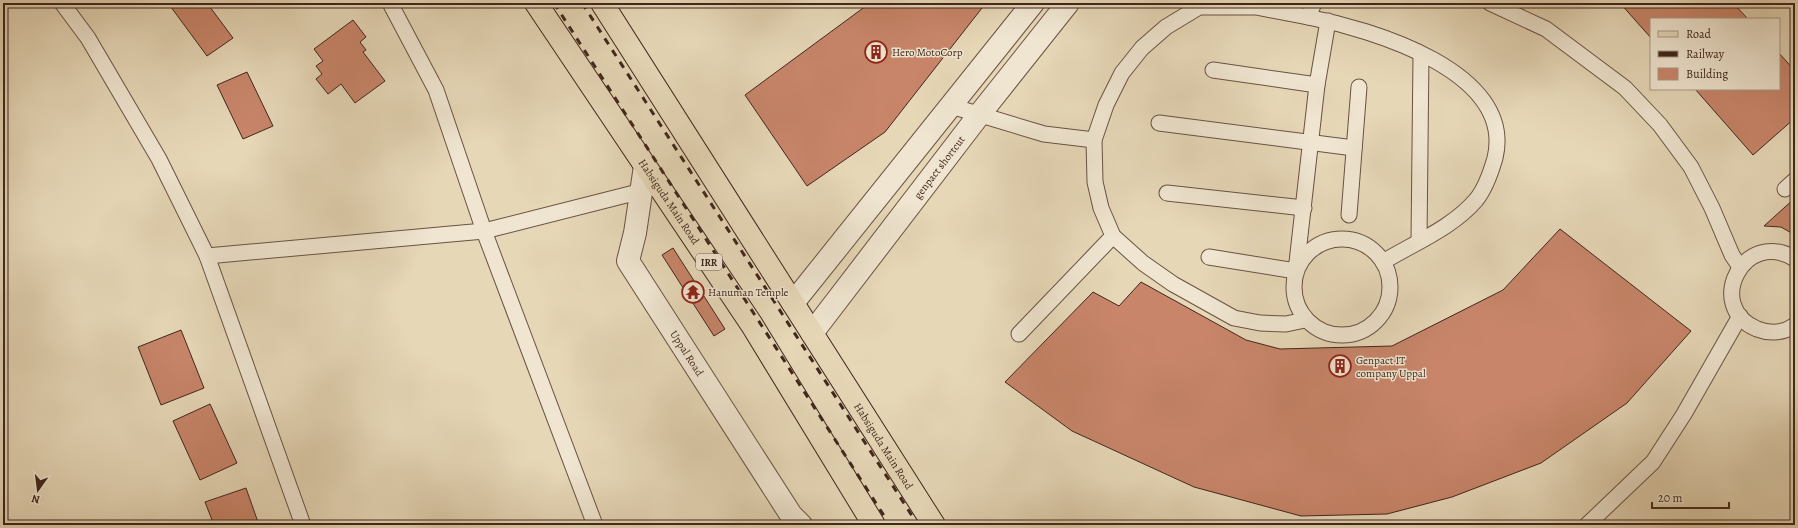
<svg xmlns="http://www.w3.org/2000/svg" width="1798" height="528" font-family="Alegreya,serif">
  <rect width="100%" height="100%" fill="#e6d7b7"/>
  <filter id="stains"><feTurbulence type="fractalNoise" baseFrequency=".005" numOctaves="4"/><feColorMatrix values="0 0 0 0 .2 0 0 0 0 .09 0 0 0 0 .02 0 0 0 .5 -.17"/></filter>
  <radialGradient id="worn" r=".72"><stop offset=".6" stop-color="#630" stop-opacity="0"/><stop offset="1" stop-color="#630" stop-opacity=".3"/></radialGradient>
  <!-- building -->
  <g fill="#c8856a" stroke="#40261c">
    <polygon points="168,3 207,3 233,38 207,56"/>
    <polygon points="870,3 979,3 982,8 885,132 807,186 745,95"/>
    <polygon points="1620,3 1733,3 1748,19 1651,19 1651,38"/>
    <polygon points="353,20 366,37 360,42 366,50 363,52 385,81 355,103 341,84 328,94 316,79 322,74 316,66 323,61 314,49"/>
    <polygon points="1779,53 1795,71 1795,118 1753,155 1695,89 1779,89"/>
    <polygon points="247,72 273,126 243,139 217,85"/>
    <polygon points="1795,198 1795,235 1781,227 1764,226"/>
    <polygon points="1560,229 1691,331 1627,403 1541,463 1452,497 1387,514 1301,516 1194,487 1072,431 1005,382 1093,292 1119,306 1141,282 1246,340 1280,349 1392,346 1503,290"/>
    <polygon points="673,248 725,329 714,336 662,255"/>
    <polygon points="181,330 204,388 161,405 138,347"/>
    <polygon points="210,404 237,463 200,480 173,421"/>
    <polygon points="246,488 259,525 214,525 205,502"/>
  </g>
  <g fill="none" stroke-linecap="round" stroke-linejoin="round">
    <!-- service casing -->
    <g stroke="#6a5243" stroke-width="17">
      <g id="service">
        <polyline points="62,3 88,38 159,159 207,256 303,525"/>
        <polyline points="390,3 436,90 484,231 595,525"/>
        <polyline points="1490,3 1546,29 1625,88 1660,125 1691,167 1712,208 1732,255 1740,267"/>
        <path d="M1308,17C1370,29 1516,71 1495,158C1491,172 1485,189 1476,200C1452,228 1414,243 1383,262"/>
        <polyline points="1213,70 1317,85"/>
        <polyline points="951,106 1044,134 1094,140"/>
        <polyline points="1159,123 1354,148"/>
        <polyline points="1785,189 1795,180"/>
        <polyline points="1167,193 1304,208"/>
        <polyline points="1349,215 1359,87"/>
        <circle cx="1342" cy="287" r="48"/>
        <polyline points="1419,240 1421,54"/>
        <polyline points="207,256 484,231 642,191"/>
        <polyline points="1209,257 1296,271 1317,85 1328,21"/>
        <path d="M1795,259C1745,227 1703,306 1757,329C1770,334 1784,333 1795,325"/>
        <polyline points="1305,320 1286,324 1260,323 1234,318 1173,284 1143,263 1113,236 1101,208 1095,182 1094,140 1106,105 1122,73 1142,48 1166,27 1199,7 1256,7 1308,17 1314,3"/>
        <polyline points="1019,334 1113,236"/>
        <polyline points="1587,525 1653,462 1684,414 1740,316"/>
      </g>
    </g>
    <!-- minor casing -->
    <g stroke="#6a5243" stroke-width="24">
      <g id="minor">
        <path id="s1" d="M645,166L635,233L628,261L791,515L801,525"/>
        <polyline points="793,303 1033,3"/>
        <path id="s2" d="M812,333L979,115L1068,3"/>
      </g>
    </g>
    <!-- primary casing -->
    <g stroke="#40261c" stroke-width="24">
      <g id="primary">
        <path id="s3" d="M536,3L752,325L874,525"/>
        <path id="s4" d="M602,3L934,525"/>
      </g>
    </g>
    <!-- service -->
    <use href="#service" stroke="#efe5d0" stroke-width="15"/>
    <!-- minor -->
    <use href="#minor" stroke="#efe5d0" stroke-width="22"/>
    <!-- primary -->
    <use href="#primary" stroke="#e6d7b7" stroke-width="22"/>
    <!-- rail -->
    <g stroke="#40261c" stroke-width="3" stroke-dasharray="7 7" stroke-linecap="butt">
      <polyline points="554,3 890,525"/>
      <polyline points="582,3 918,525"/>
    </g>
  </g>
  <!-- icons -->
  <defs>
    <g id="building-ring" transform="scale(1.15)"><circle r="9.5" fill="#efe5d0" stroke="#8f2418" stroke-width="1.5"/><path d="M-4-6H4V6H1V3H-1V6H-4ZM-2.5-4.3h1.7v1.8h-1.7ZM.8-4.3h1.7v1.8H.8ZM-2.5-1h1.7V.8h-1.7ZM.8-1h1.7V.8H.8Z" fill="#8f2418"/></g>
    <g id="temple-ring" transform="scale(1.15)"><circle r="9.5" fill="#efe5d0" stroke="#8f2418" stroke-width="1.5"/><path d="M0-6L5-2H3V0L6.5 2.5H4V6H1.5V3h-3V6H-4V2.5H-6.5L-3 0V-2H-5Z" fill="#8f2418"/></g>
  </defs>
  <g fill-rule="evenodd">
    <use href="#building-ring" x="876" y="52"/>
    <use href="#temple-ring" x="693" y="292"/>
    <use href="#building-ring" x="1340" y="366"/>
  </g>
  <g text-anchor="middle" stroke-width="3" stroke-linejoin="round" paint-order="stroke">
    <!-- shield labels -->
    <rect fill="#efe5d0" stroke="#745f52" stroke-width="1" x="696" y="254" width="26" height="16" rx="3"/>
    <g font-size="10" font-weight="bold" fill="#40261c">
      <text x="709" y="266">IRR</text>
    </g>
    <!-- poi labels -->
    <g font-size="11" fill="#40261c" stroke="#efe5d0" text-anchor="start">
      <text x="892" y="56">Hero MotoCorp</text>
      <text x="708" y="296">Hanuman Temple</text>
      <text x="1356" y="364">Genpact IT<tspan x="1356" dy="13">company Uppal</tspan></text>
    </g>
    <!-- street labels -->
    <g font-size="11" fill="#40261c" stroke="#efe5d0">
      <text dy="4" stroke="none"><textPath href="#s2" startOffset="209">genpact shortcut</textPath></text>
      <text dy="4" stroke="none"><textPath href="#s3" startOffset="239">Habsiguda Main Road</textPath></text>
      <text dy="4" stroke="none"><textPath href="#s1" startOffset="206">Uppal Road</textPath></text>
      <text dy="4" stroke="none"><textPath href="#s4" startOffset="525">Habsiguda Main Road</textPath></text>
    </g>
  </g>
  <!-- margin -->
  <rect width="1798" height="528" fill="none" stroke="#e6d7b7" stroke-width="16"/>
  <rect x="4" y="4" width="1790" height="520" fill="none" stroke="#40261c" stroke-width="2"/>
  <rect x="8" y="8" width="1782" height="512" fill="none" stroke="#40261c"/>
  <!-- legend -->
  <rect x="1650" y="18" width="130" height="72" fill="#efe5d0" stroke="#a99988"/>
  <rect x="1658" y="31" width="20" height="6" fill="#e6d7b7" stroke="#a99988"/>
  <text x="1686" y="38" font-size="12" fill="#40261c">Road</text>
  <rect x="1658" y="51" width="20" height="6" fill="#40261c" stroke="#a99988"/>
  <text x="1686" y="58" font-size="12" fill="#40261c">Railway</text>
  <rect x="1658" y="68" width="20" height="12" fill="#c8856a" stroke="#a99988"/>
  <text x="1686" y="78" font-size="12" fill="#40261c">Building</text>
  <!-- north arrow -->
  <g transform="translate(38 490) rotate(194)" stroke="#efe5d0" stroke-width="3" paint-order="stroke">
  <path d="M0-3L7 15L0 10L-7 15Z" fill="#40261c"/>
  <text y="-6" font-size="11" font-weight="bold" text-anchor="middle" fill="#40261c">N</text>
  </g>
  <!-- scale -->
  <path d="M1652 502v6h77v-6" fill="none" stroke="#40261c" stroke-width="2"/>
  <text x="1658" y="502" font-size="12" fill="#40261c" stroke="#efe5d0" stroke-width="3" paint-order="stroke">20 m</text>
  <rect width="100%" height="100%" filter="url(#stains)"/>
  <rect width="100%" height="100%" fill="url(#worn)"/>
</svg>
